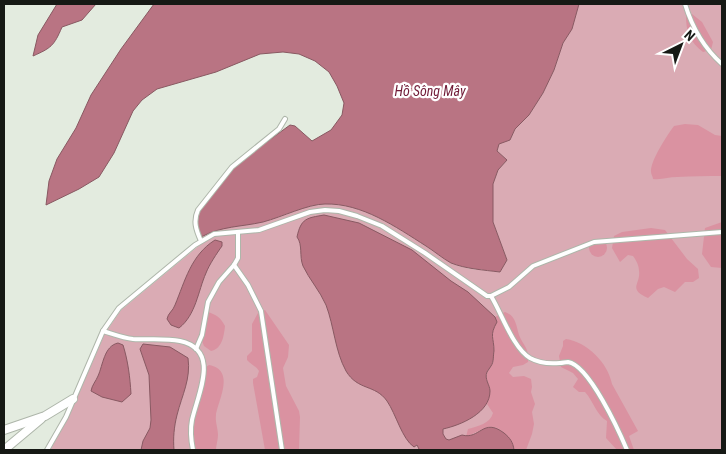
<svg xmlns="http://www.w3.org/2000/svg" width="726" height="454" font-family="'Roboto Condensed',sans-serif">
  <rect width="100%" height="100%" fill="#e3ebdf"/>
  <!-- green -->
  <path fill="#daabb4" d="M579,4H722V450H50L68,418L105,333L121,310L202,243L201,237C221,226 241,227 263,222C282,217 308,204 325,204C362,203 396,227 426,246C434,251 442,258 451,263C466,270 484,270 500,272L507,260L493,222V184L498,170L507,160L497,151L499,143L510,140L515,129L529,115L543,93L554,70L563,43L572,28Z"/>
  <!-- forest -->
  <g fill="#da92a1">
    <path d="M692,14L702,22L713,42L711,50L703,52C690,42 686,32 686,16Z"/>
    <path d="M685,124L698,125L715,135L722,136V176C707,176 692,176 677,177C669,177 662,180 653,179C653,177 651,174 651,172C650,161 668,134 674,126Z"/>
    <polygon points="722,222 722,268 711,267 702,254 705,228"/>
    <path d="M651,228L665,230L687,259L698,269L699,278L693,282H685L675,292L664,287L658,289L648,298C627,289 641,284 639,271C639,265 636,260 633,256L628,255L620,262L612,248L614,236L622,232Z"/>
    <circle cx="598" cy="248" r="9"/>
    <path d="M265,310L289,345L288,357L283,368L286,386L299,411L300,417L299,450H265L253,383V379L257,377L259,371C255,365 251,365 247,360V356L252,351V324L258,313Z"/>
    <path d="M207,312C216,314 221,318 225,326C224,336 222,349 211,351L204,346L202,341L204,335Z"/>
    <path d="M505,312C516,316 516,325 519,335C524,347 529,347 528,362L523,365L513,367L509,373L513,377L524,376L531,379L532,387L531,392L535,404L532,412L534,424L532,434L526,450H514C513,440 500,425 489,427C481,429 473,434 466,437L468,429C478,426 490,424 493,413L487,404L490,389L487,380V373L493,363L494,349L492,331L497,322L495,317Z"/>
    <path d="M566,339C587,342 608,363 612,384L638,431L629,436L634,450H617L606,438L607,421C596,415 594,402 585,392H579L573,387L578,379L573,373L561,367L559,356L563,346V341Z"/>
    <path d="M209,365C236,370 218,401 216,415C215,422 218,428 218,435C218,440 216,445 216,450H195C189,420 202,396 206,367Z"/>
  </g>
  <!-- water -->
  <g fill="#b97483" stroke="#885962">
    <path d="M57,4H96L82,20L62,27C54,46 51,48 33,56L38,35Z"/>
    <path d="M154,4H579L572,29L563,43L554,70L543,93L529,115L515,129L510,140L499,144L497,151L507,160L498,170L493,184V222L507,260L500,272C484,270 466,269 451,263C442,258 434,251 426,246C396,227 362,203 325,204C308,204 282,217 263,222C241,227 221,226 201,237C198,228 195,221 199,211L238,163L290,125L295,126L312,141L331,130L342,115L344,103L337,86L329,72L315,61L299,54L283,52L260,54L216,72L157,89L142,100L133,111L114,153L99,177L79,189L46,205L49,181L57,159L76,128L91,95L121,49Z"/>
    <path d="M324,215L359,223L412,250L451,281L468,292L495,317L497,322C489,336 494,337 494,351C493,356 494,362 491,366C490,368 488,370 487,372C484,379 490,385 490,391C490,413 461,425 443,429V434L446,439L449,440L462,435C480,440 483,417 504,433C510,438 513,442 514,450H417L419,449L417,445L414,447C402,439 396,414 387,401C375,384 358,391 346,371C335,351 334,326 326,305C320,291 309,279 303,266C299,256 303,245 297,237C301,218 307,218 324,215Z"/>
    <path d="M215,240L222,242V246C217,253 209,265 206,273C198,291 196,315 179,328L171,325L167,319C168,313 173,311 175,305C185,281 191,255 215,240Z"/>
    <path d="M118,343L123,345C128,361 130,377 131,394L122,402L102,397L91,391C92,385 96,381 98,376C103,365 104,346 118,343Z"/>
    <path d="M143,344L170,347L188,358C191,379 182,395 177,415C174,427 173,438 174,450H141L143,441L150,428L151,420L149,375L140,349Z"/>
  </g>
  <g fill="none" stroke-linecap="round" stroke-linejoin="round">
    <!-- service casing -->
    <g stroke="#aeb6aa" stroke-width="6">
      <g id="service">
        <path d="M685,4C692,27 705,49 722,64"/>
        <path d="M201,241C196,230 193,221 198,210L232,167L279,129L285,119"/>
        <polyline points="234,265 248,285 261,311 282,450"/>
        <path d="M491,296C502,314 513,348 530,358C539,363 550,364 560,363C563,363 565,362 568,362C589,365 619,431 627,450"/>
        <path d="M103,331C113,334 123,338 133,339C149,340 165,338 180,341C221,350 198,393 192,420C190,430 191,440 193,450"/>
        <polyline points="196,349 202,335 208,302 219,282 234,265 238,258 238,232"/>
        <polyline points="47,450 66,417 103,331 119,308 195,245 214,234 259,230 310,212 325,210 339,211 357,216 382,226 425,253 487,296 491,296 509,287 533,266 594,242 722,232"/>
      </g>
    </g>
    <!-- minor casing -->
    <g stroke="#aeb6aa" stroke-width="10">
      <g id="minor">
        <polyline points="4,430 45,416 73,399"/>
        <polyline points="4,450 41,419"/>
      </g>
    </g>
    <!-- service -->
    <use href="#service" stroke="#fff" stroke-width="4"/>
    <!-- minor -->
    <use href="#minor" stroke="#fff" stroke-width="8"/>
  </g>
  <g text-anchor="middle" stroke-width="4.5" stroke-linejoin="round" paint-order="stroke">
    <!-- water labels -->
    <g font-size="14" font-style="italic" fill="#711c38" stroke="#fff">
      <text x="430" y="96">Hồ Sông Mây</text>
    </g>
  </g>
  <!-- border -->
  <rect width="726" height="454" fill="none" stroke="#161915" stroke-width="10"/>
  <!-- north arrow -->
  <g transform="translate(681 45) rotate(42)" stroke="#ffffff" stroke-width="4" paint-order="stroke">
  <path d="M0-4L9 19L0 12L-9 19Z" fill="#161915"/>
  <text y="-8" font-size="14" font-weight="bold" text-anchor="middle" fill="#161915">N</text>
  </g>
</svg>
